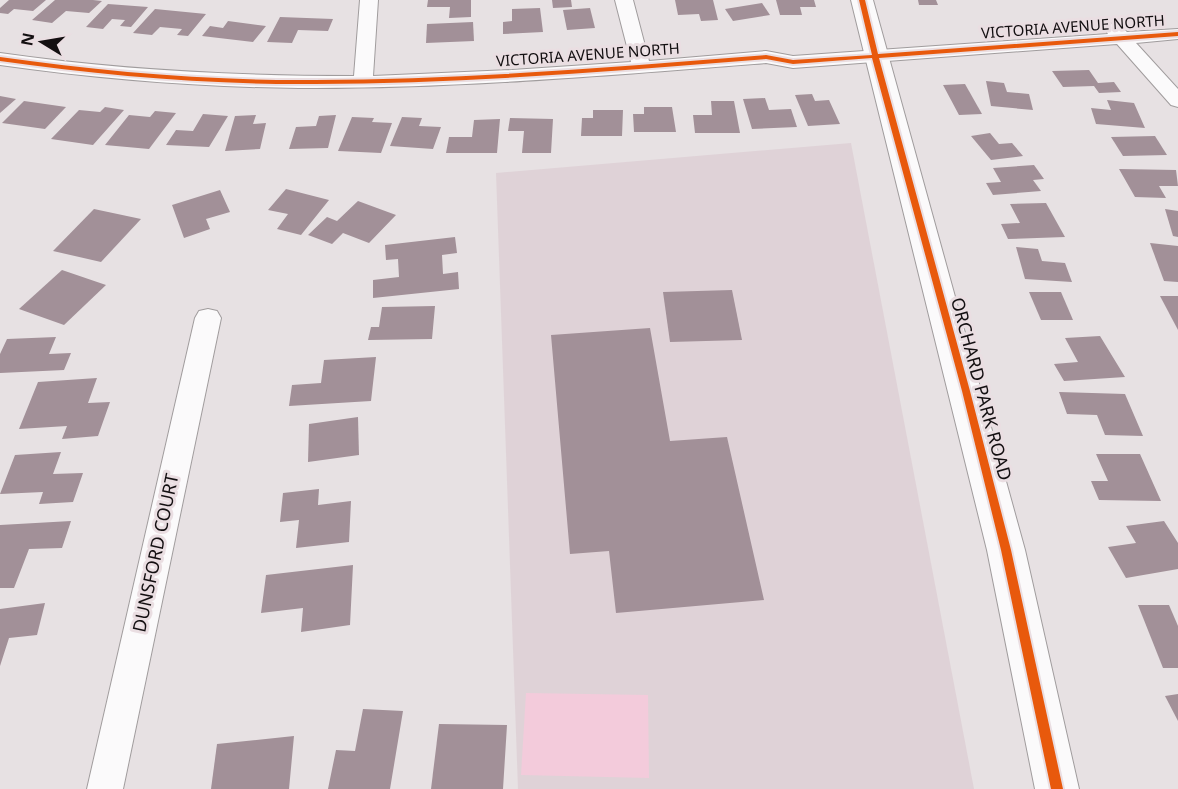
<svg xmlns="http://www.w3.org/2000/svg" width="1178" height="789" font-family="'Noto Sans',sans-serif">
  <rect width="100%" height="100%" fill="#e7e1e3"/>
  <!-- built -->
  <polygon fill="#dfd2d7" points="851,143 974,789 518,789 496,173"/>
  <!-- green -->
  <polygon fill="#f3cbdb" points="526,693 648,695 649,778 521,775"/>
  <!-- building -->
  <g fill="#a29098">
    <polygon points="9,0 46,0 33,11 14,9 8,14 0,13 0,8"/>
    <polygon points="55,0 93,0 102,1 89,13 66,11 52,23 32,20"/>
    <polygon points="428,0 471,0 471,17 449,18 450,7 427,7"/>
    <polygon points="552,0 571,0 572,7 553,8"/>
    <polygon points="675,0 713,0 718,20 701,21 699,14 678,15"/>
    <polygon points="776,0 814,0 816,7 800,7 802,15 780,15"/>
    <polygon points="918,0 936,0 938,5 919,5"/>
    <polygon points="762,3 770,15 733,21 725,9"/>
    <polygon points="108,4 148,7 131,27 120,26 125,20 112,19 103,29 86,27"/>
    <polygon points="540,8 543,32 503,34 503,22 512,21 512,9"/>
    <polygon points="590,8 595,28 567,30 563,10"/>
    <polygon points="155,9 206,14 188,36 177,35 182,29 160,27 152,35 133,33"/>
    <polygon points="280,17 333,19 328,31 298,30 292,43 267,42"/>
    <polygon points="228,21 266,26 253,42 202,36 210,26 223,28"/>
    <polygon points="473,22 474,41 426,43 427,24"/>
    <polygon points="1089,70 1098,83 1114,82 1121,92 1099,93 1094,86 1063,87 1052,71"/>
    <polygon points="986,81 1004,83 1007,92 1029,94 1033,110 991,106"/>
    <polygon points="965,84 982,114 959,115 943,85"/>
    <polygon points="812,94 815,101 829,100 840,124 808,126 795,95"/>
    <polygon points="0,96 16,99 0,113"/>
    <polygon points="765,98 769,110 791,109 797,127 752,129 743,99"/>
    <polygon points="1107,100 1134,103 1145,128 1096,124 1091,108 1111,110"/>
    <polygon points="24,101 66,107 45,129 2,123"/>
    <polygon points="711,101 734,101 740,133 695,133 693,115 712,115"/>
    <polygon points="105,107 124,110 93,145 51,139 79,110 100,112"/>
    <polygon points="644,107 672,107 676,132 634,132 633,114 644,114"/>
    <polygon points="593,110 623,110 622,136 581,136 582,118 593,118"/>
    <polygon points="155,111 176,113 149,149 105,145 129,115 150,117"/>
    <polygon points="203,114 228,116 209,147 166,145 176,130 193,131"/>
    <polygon points="256,115 253,124 266,123 260,149 225,151 235,116"/>
    <polygon points="336,115 328,148 289,149 296,127 316,126 319,116"/>
    <polygon points="352,117 374,118 372,122 392,123 381,153 338,151"/>
    <polygon points="402,117 422,118 419,126 441,127 433,149 390,146"/>
    <polygon points="510,118 553,119 551,153 522,153 524,131 508,131"/>
    <polygon points="500,119 497,153 446,153 449,137 472,137 474,120"/>
    <polygon points="990,133 999,144 1012,143 1023,156 991,160 971,136"/>
    <polygon points="1155,136 1167,155 1123,156 1111,137"/>
    <polygon points="1034,165 1044,179 1033,180 1041,191 993,195 986,183 1001,182 993,168"/>
    <polygon points="1119,169 1176,170 1178,186 1159,186 1166,198 1135,197"/>
    <polygon points="286,189 329,200 301,235 277,229 288,214 268,210"/>
    <polygon points="220,190 230,212 206,219 210,229 184,238 172,205"/>
    <polygon points="358,201 396,215 369,243 343,233 332,244 308,235 327,217 337,221"/>
    <polygon points="1046,203 1065,237 1008,239 1001,224 1020,223 1010,204"/>
    <polygon points="94,209 141,219 101,262 53,251"/>
    <polygon points="1165,209 1178,211 1178,237 1173,236"/>
    <polygon points="455,237 457,253 442,255 443,274 458,272 459,289 373,298 373,280 399,277 398,259 386,260 385,245"/>
    <polygon points="1150,243 1178,246 1178,282 1164,281"/>
    <polygon points="1016,247 1038,249 1042,261 1065,263 1072,282 1025,279"/>
    <polygon points="62,270 106,285 64,325 19,309"/>
    <polygon points="732,290 742,340 670,342 663,292"/>
    <polygon points="1029,292 1061,292 1073,320 1041,320"/>
    <polygon points="1160,296 1178,296 1178,330"/>
    <polygon points="435,306 432,339 368,340 371,327 379,327 382,307"/>
    <polygon points="650,328 670,441 727,437 764,600 616,613 609,551 570,554 551,335"/>
    <polygon points="1100,336 1125,377 1064,381 1054,364 1078,362 1065,338"/>
    <polygon points="56,337 49,354 71,353 64,370 0,373 0,354 7,339"/>
    <polygon points="376,357 371,401 289,406 292,385 321,383 324,360"/>
    <polygon points="97,378 88,403 110,402 98,436 62,439 67,426 19,429 38,382"/>
    <polygon points="1059,392 1125,394 1143,436 1105,435 1097,415 1067,414"/>
    <polygon points="358,417 359,455 308,462 309,424"/>
    <polygon points="61,452 53,474 83,473 73,502 39,504 43,492 0,494 15,455"/>
    <polygon points="1096,454 1140,454 1161,501 1099,500 1091,481 1108,481"/>
    <polygon points="319,489 318,505 351,501 349,542 296,548 299,520 280,522 283,493"/>
    <polygon points="71,521 62,548 29,549 14,588 0,588 0,525"/>
    <polygon points="1164,521 1178,543 1178,569 1126,578 1108,547 1136,543 1126,526"/>
    <polygon points="353,565 350,625 301,632 303,608 261,613 266,575"/>
    <polygon points="45,603 37,635 9,638 0,666 0,609"/>
    <polygon points="1138,605 1169,605 1178,626 1178,668 1163,668"/>
    <polygon points="1178,694 1178,721 1165,696"/>
    <polygon points="363,709 403,711 390,789 328,789 336,750 355,751"/>
    <polygon points="439,724 507,725 503,789 431,789"/>
    <polygon points="294,736 289,789 211,789 217,744"/>
  </g>
  <g fill="none" stroke-linecap="round" stroke-linejoin="round">
    <!-- street casing -->
    <g stroke="#a09c9d" stroke-width="2">
      <g id="street">
        <path d="M360,0H378L373,76L512,70L631,62L615,0H633L649,61L766,51L793,56L1108,34L1104,28L1107,24C1117,22 1120,25 1127,32L1178,29V39L1136,43L1178,89V107L1171,105L1117,44L793,68L766,63C610,75 455,89 299,88C199,87 99,79 0,65V53C118,70 235,76 354,76Z"/>
        <polygon points="208,309 217,311 221,318 123,789 87,789 195,318 199,311"/>
      </g>
    </g>
    <!-- secondary casing -->
    <g stroke="#a09c9d" stroke-width="2">
      <polygon id="secondary" points="851,0 873,0 1025,550 1079,789 1035,789 987,550"/>
    </g>
    <!-- street -->
    <use href="#street" fill="#fbfafb" fill-rule="evenodd"/>
    <!-- secondary -->
    <use href="#secondary" fill="#fbfafb" fill-rule="evenodd"/>
    <!-- cycleway casing -->
    <g stroke="#eadee2" stroke-width="4">
      <path id="cycleway" d="M859,0H865L878,54L1178,32V36L879,58L970,391L1011,550L1063,789H1051L1001,550L962,391L872,58L793,64L766,59C610,71 455,85 299,84C199,84 99,75 0,61V57C99,71 199,80 299,80C455,81 610,67 766,55L793,60L872,55Z"/>
    </g>
    <!-- cycleway -->
    <use href="#cycleway" fill="#e8590c" fill-rule="evenodd"/>
  </g>
  <g text-anchor="middle" stroke-width="6" stroke-linejoin="round" paint-order="stroke">
    <!-- far-street labels -->
    <g font-size="15" fill="#130f11" stroke="#eadee2">
      <text transform="translate(1073 27) rotate(-4)" y="5">VICTORIA AVENUE NORTH</text>
      <text transform="translate(588 55) rotate(-4)" y="5">VICTORIA AVENUE NORTH</text>
    </g>
    <!-- street labels -->
    <g font-size="18" fill="#130f11" stroke="#eadee2">
      <text transform="translate(981 389) rotate(75)" y="6">ORCHARD PARK ROAD</text>
      <text transform="translate(156 553) rotate(-78)" y="6">DUNSFORD COURT</text>
    </g>
  </g>
  <!-- north arrow -->
  <g transform="translate(42 42) rotate(281)" stroke="#eadee2" stroke-width="4.5" paint-order="stroke">
  <path d="M0-4.5L10 22L0 15L-10 22Z" fill="#130f11"/>
  <text y="-9" font-size="16" font-weight="bold" text-anchor="middle" fill="#130f11">N</text>
  </g>
</svg>
